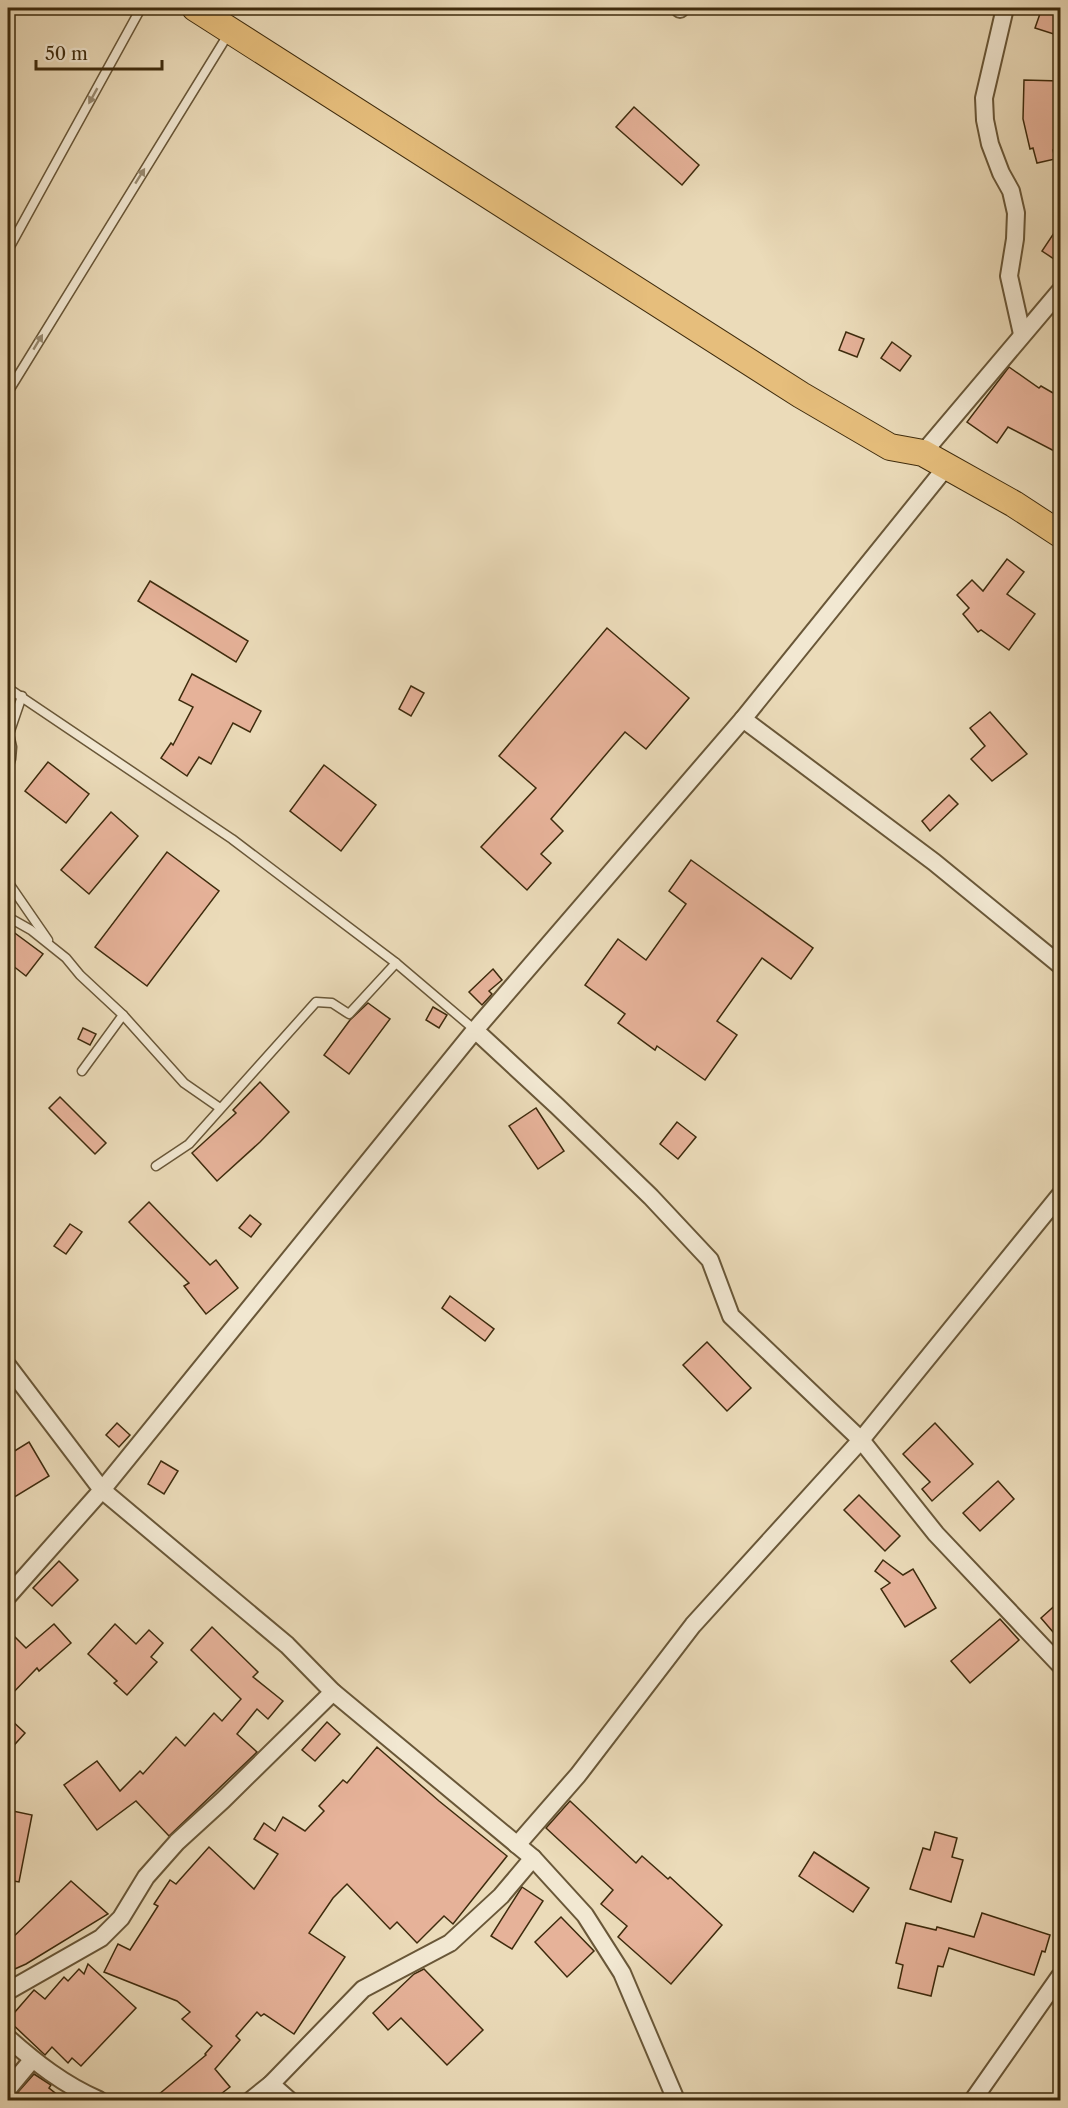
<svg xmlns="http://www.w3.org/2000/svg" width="1068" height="2108" font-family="'Libre Caslon Text',serif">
  <rect width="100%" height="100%" fill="#ebdbb9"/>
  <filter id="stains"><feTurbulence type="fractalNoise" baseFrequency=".00333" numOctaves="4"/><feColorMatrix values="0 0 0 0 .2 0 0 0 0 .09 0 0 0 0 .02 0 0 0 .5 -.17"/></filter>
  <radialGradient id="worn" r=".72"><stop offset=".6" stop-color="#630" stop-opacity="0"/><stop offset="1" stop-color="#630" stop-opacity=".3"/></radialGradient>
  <!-- building -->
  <g fill="#e6b299" stroke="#3e2b0d" stroke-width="1.5">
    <polygon points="1042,8 1050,8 1060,11 1060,36 1035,28"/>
    <polygon points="1024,80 1060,81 1060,148 1053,150 1055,159 1037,163 1033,148 1030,149 1023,119"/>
    <polygon points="634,107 699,165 682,185 616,127"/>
    <polygon points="1060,224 1060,263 1042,251"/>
    <polygon points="846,332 864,339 857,357 839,350"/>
    <polygon points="892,342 911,356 900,371 881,358"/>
    <polygon points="1009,367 1039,388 1041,386 1060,397 1060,454 1008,427 997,443 967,422"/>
    <polygon points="1007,559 1024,572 1007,594 1035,614 1009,650 981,630 978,632 963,614 969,608 957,595 972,580 983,591"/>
    <polygon points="150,581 248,641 236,662 138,601"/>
    <polygon points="607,628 689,698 646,749 625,732 551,819 563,831 541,854 551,863 527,890 481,847 536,788 499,756"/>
    <polygon points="192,674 261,711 250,732 233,723 211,764 199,757 187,776 161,758 171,743 173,745 193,707 179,700"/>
    <polygon points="411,686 424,693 411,716 399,709"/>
    <polygon points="990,712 1027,754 992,781 971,759 985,746 970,728"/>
    <polygon points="48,762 89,794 66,823 25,791"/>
    <polygon points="324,765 376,805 341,851 290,811"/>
    <polygon points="949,795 958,804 930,831 922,821"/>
    <polygon points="111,812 138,836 89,894 61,870"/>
    <polygon points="167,852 219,891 147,986 95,947"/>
    <polygon points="691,860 813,948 791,979 762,958 717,1021 737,1035 705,1080 657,1046 655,1050 618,1023 625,1014 585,985 618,939 646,960 686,904 669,891"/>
    <polygon points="8,928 43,954 26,976 8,962"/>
    <polygon points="493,969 502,980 489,991 492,994 482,1005 469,992"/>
    <polygon points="368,1003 390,1019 349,1074 324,1055 350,1020"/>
    <polygon points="433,1007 447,1015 439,1028 426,1020"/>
    <polygon points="83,1028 96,1034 90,1045 78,1039"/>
    <polygon points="260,1082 289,1112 260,1142 217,1181 192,1153 236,1113 233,1110"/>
    <polygon points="60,1097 106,1143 95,1154 49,1108"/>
    <polygon points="536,1108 564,1151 538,1169 509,1126"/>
    <polygon points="677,1122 696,1137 678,1159 660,1144"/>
    <polygon points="149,1202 210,1265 216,1260 238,1288 206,1314 184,1286 189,1283 129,1222"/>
    <polygon points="250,1215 261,1224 251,1237 239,1228"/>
    <polygon points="70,1224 82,1232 66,1254 54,1246"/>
    <polygon points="450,1296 494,1329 485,1341 442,1308"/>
    <polygon points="707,1342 751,1388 727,1411 683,1365"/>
    <polygon points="117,1423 130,1435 119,1447 106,1435"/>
    <polygon points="935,1423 973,1464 932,1501 922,1489 930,1482 903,1454"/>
    <polygon points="29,1442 49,1476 8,1501 8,1455"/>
    <polygon points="161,1461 178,1471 164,1494 148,1484"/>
    <polygon points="998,1481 1014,1499 980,1531 963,1513"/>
    <polygon points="859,1495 900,1536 885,1551 844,1510"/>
    <polygon points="883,1560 903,1575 913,1569 936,1608 905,1627 881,1589 890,1583 875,1571"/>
    <polygon points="59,1561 78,1580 52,1606 33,1588"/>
    <polygon points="1060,1601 1060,1626 1053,1632 1041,1618"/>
    <polygon points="1000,1619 1019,1640 970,1683 951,1661"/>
    <polygon points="54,1624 71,1643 39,1671 37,1668 8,1698 8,1630 26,1648"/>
    <polygon points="115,1624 136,1644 149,1630 163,1643 151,1657 157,1662 127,1695 114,1683 117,1681 88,1654"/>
    <polygon points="212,1627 258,1672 253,1677 283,1701 268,1719 257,1709 237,1734 257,1752 169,1836 136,1801 97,1830 64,1785 97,1761 120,1791 140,1771 143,1774 176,1737 185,1746 214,1713 222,1721 241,1699 191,1650"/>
    <polygon points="8,1717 25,1733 8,1752"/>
    <polygon points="327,1722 340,1734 315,1761 302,1750"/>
    <polygon points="377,1747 439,1801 507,1856 453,1924 444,1916 417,1943 397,1922 390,1929 347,1884 333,1898 309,1933 345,1957 294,2034 264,2014 261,2016 257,2012 236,2036 240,2040 215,2069 230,2087 213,2100 152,2100 206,2055 205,2054 212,2046 182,2019 190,2012 177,2001 104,1972 118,1944 130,1950 158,1906 154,1904 170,1880 176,1884 209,1847 254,1889 278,1854 254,1839 264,1823 275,1831 283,1817 305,1831 324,1811 319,1806 343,1780 347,1783"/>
    <polygon points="570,1801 636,1863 642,1856 668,1879 670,1877 722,1925 671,1984 618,1937 627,1926 601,1904 613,1890 546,1828"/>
    <polygon points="8,1810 32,1815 19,1882 8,1880"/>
    <polygon points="935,1832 957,1838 952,1857 963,1860 951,1902 910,1889 923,1848 930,1850"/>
    <polygon points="814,1852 869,1888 853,1912 799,1876"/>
    <polygon points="71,1881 108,1914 26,1964 8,1972 8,1942"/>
    <polygon points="522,1887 543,1901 512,1949 491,1936"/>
    <polygon points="982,1913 1050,1935 1045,1952 1042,1951 1034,1975 949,1948 943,1967 938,1966 931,1996 898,1988 903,1965 896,1963 906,1923 936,1930 937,1927 974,1937"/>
    <polygon points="561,1917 594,1951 567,1977 535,1942"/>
    <polygon points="88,1964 136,2008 81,2066 72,2058 68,2063 52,2047 45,2055 8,2020 34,1990 45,1999 64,1977 68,1981 79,1969 84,1974"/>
    <polygon points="424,1969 483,2030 447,2065 401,2018 388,2030 373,2013 414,1974"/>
    <polygon points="34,2074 51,2085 49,2088 64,2100 11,2100"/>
  </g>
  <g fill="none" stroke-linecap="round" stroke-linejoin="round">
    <!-- lane casing -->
    <g stroke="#695738" stroke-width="11">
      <g id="lane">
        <polyline points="8,250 141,8"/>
        <polyline points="8,392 229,33"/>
        <polyline points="8,688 232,839 396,963 475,1030"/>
        <polyline points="8,769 11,759 12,747 9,734 22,696"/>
        <polyline points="8,882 48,940"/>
        <polyline points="8,917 31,930 66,958 80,975 123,1015 184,1083 220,1108"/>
        <polyline points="82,1071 123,1015"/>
        <polyline points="156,1166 189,1144 316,1002 332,1003 349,1014 396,963"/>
      </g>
    </g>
    <!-- street casing -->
    <g stroke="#695738" stroke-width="20">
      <g id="street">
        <polyline points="680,8 680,9"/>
        <polyline points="1005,8 984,98 985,120 990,144 1001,173 1011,191 1016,213 1015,239 1009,276 1022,334"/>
        <polyline points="923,453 1060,291"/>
        <polyline points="743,719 934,862 1060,965"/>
        <polyline points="475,1030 557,1106 651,1197 710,1260 731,1316 861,1440 936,1534 1060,1665"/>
        <polyline points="8,1366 102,1490 287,1645 333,1692 533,1858 585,1915 622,1973 676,2100"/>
        <polyline points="8,1596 102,1490 475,1030 743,719 947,466"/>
        <polyline points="517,1845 578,1775 693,1625 861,1440 1060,1195"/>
        <polyline points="8,1991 101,1938 121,1918 146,1877 177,1842 223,1800 333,1692"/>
        <path d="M8,2038C35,2062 64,2085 99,2100"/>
        <polyline points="271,2084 289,2100"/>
        <polyline points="8,2089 32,2060"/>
        <polyline points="251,2100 271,2084 363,1989 450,1943 501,1896 533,1858"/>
        <polyline points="973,2100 1060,1976"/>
      </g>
    </g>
    <!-- primary casing -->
    <g stroke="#3e2b0d" stroke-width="28">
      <polyline id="primary" points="195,8 801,395 890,447 923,453 1014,504 1060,534"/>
    </g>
    <!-- lane -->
    <use href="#lane" stroke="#f2e8d2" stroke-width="8"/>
    <!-- street -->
    <use href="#street" stroke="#f2e8d2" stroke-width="16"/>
    <!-- primary -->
    <use href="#primary" stroke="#e6be7c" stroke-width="26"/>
  </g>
  <!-- one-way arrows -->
  <defs><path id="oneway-solid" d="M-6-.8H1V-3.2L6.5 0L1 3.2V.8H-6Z" transform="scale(1.5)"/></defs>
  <g fill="#988a70">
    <use href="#oneway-solid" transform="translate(93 96) rotate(119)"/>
    <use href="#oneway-solid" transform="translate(140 176) rotate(-58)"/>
    <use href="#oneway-solid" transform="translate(38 342) rotate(-59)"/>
  </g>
  <!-- margin -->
  <rect width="1068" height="2108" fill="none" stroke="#ebdbb9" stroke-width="30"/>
  <rect x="9" y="9" width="1050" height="2090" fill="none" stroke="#3e2b0d" stroke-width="3"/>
  <rect x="15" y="15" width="1038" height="2078" fill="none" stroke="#3e2b0d" stroke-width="1.5"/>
  <!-- scale -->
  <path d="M36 60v9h126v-9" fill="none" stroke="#3e2b0d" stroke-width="3"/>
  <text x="45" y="60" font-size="18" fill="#3e2b0d" stroke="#f2e8d2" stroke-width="4.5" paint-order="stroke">50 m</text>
  <rect width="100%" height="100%" filter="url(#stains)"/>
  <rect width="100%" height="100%" fill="url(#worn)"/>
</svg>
